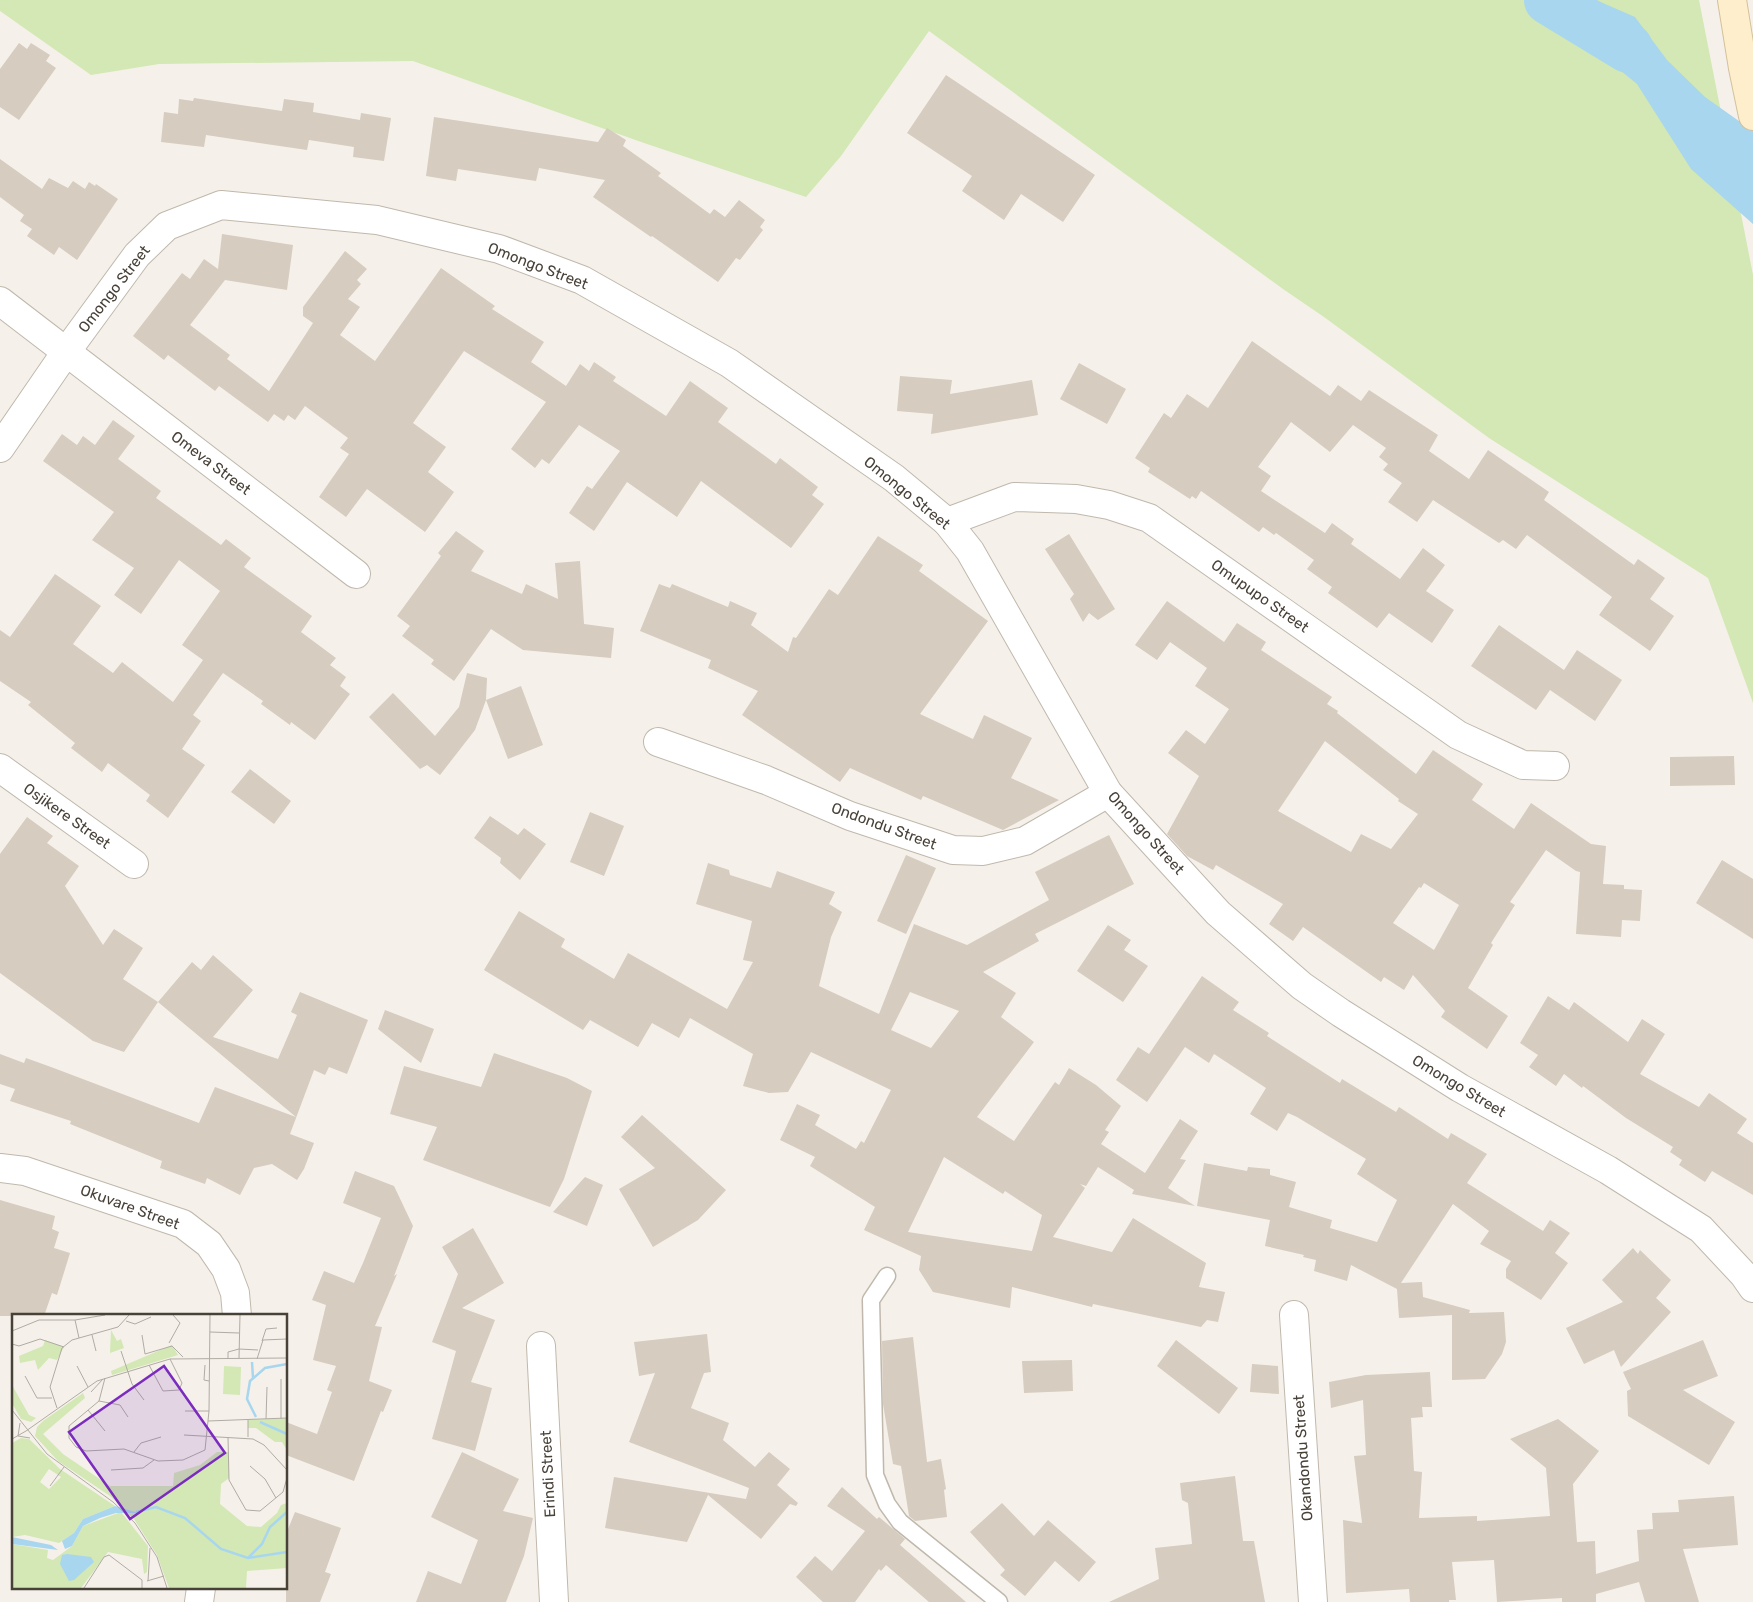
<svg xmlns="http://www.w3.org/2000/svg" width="1753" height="1602" font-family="Rubik,sans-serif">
  <rect width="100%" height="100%" fill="#f5f1ea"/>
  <!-- green -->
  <polygon fill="#d3e8b4" points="0,0 1699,0 1753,275 1753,703 1708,578 1489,438 1324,317 1283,289 929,31 841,156 806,197 644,143 413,61 159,64 91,75 0,11"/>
  <!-- water -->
  <polygon fill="#a8d6ef" points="1575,0 1596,0 1635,17 1667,60 1705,97 1753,131 1753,224 1691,169 1637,84 1565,25"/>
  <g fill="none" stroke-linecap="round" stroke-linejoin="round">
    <!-- river -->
    <polyline stroke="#a8d6ef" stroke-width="50" points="1549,0 1628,48"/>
  </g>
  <!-- building -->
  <g fill="#d6ccbf" fill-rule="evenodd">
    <polygon points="19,43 27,49 31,43 50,55 46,61 56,68 19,120 0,107 0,69"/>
    <polygon points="946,75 1095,175 1063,222 1021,194 1004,220 962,191 972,176 907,133"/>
    <polygon points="194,98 282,111 284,99 314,103 313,112 360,120 361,113 391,118 384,161 353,157 354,147 309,140 307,150 206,135 204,147 161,142 164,112 178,114 179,99 193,101"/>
    <polygon points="434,117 598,142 607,128 626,140 623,146 661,173 658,176 710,214 714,209 725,217 739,200 765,220 760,227 763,230 740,260 736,258 718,282 652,236 651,237 593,197 605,180 539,168 536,181 458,169 456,181 426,176"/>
    <polygon points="0,159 42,189 49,178 68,188 73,181 85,189 89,182 95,186 96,184 118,199 77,260 59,247 54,255 27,236 32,229 20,221 24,215 0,197"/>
    <polygon points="222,234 293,245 287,290 225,280 190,325 230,355 227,359 269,391 313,323 303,316 303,307 345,251 367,269 357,280 361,284 348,299 360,307 340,335 375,361 441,268 495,306 492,309 544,342 531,362 566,386 580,364 589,371 594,362 616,377 613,381 666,416 690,381 728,408 718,422 776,464 780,458 818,487 812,495 824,504 791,548 701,481 677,517 627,482 594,531 569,513 587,486 592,489 620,451 579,425 549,464 542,459 535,468 511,449 546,402 464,351 413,423 446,447 428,472 454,492 425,532 367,489 346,517 319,497 349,454 340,448 348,438 305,406 295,420 288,415 284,421 274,414 268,422 219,386 215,391 168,355 164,360 133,336 182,273 190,279 204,259 218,269"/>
    <polygon points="1252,341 1330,396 1338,385 1361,401 1369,390 1438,435 1429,451 1469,479 1488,450 1549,492 1544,500 1599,540 1634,565 1638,559 1665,578 1650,599 1674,616 1650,651 1599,615 1612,597 1527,535 1516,549 1503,540 1499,543 1433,500 1417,522 1388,502 1402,483 1383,470 1388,464 1379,457 1386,448 1353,425 1330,452 1291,422 1258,467 1271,476 1261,491 1325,533 1332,523 1354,539 1351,544 1400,579 1423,548 1445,565 1426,591 1454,610 1432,643 1389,613 1377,628 1328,593 1332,587 1307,569 1314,560 1276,533 1274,535 1263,527 1259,532 1201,491 1196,499 1192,496 1190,499 1148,472 1150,468 1135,458 1164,413 1171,418 1187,394 1208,408"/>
    <polygon points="1079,363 1126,389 1107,424 1060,399"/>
    <polygon points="900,376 952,380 950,394 1032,380 1038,415 931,434 933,414 897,411"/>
    <polygon points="113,420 135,436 118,459 161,491 156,498 221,545 226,539 251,558 244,567 312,616 301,632 336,658 330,665 346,677 340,686 350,694 315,740 291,722 290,725 261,704 263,701 223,673 193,715 201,721 182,749 205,765 168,818 146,801 150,795 108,763 102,772 71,748 75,743 28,705 31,702 0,681 0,630 10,637 55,574 101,606 73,644 113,673 122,662 173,702 203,660 182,645 220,591 179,560 141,614 114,595 134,568 92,540 114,512 43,461 62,434 77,445 83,436 95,445"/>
    <polygon points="456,531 484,551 471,571 522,594 526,584 558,599 555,563 580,561 584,624 614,628 611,658 523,650 491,629 454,681 431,664 434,660 402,636 410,626 397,616 441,556 438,553"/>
    <polygon points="1069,534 1115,609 1098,620 1089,613 1083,622 1070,599 1074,594 1045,549"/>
    <polygon points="878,536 923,565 919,571 988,621 920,714 973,739 984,715 1032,738 1011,778 1059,800 1003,830 923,796 921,800 850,768 840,782 742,715 758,691 708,668 711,660 640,631 659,584 670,588 672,584 728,607 730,601 757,613 751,625 788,652 793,637 796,638 829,589 838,595"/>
    <path d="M1167,601L1224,642L1237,623L1266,642L1261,650L1332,697L1327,704L1338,711L1337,713L1416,774L1433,750L1483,784L1472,800L1514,829L1531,803L1591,844L1606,846L1603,884L1624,885V889L1642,890L1640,921L1622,920L1621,937L1576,934L1580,872L1576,871L1546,850L1510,902L1515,905L1491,943L1493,945L1468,988L1508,1016L1487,1049L1441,1017L1445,1011L1413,975L1404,990L1384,977L1381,982L1303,927L1293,941L1269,924L1283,904L1216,865L1213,870L1187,856L1167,834L1199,776L1168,753L1186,730L1205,744L1229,709L1195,686L1207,668L1170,642L1157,660L1135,645ZM1325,741L1399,799L1398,801L1418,814L1391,849L1361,834L1351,852L1278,811ZM1424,883L1459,905L1434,950L1393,923L1419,887L1421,888Z"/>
    <polygon points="1499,625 1564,670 1577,650 1622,680 1595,721 1550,690 1536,710 1471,666"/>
    <polygon points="467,673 487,678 486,700 475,730 440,775 427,765 420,769 369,717 393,693 435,736 459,707"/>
    <polygon points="521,686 543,745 508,759 486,700"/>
    <polygon points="1734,756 1735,785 1670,786 1670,757"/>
    <polygon points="250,769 291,801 274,824 231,792"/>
    <polygon points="590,812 624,826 604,876 570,862"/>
    <polygon points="490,816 518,835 524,828 546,844 520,880 500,863 501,858 474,838"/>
    <polygon points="27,817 53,836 47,843 79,866 65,886 103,945 114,929 143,948 123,979 158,1002 124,1052 93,1041 0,973 0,854"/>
    <path d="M1109,835L1134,884L1035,934L1039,941L983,972L1016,993L1001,1017L1034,1042L977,1117L1014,1141L1055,1082L1059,1085L1069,1068L1096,1085L1121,1106L1105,1130L1109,1132L1101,1144L1145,1173L1180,1119L1198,1131L1180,1159L1186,1160L1168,1188L1195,1206L1132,1194L1134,1190L1098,1167L1086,1186L1080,1184L1085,1188L1053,1237L1112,1252L1133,1218L1206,1263L1199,1287L1225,1292L1218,1322L1207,1320L1201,1327L1093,1304L1092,1307L1012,1287L1010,1308L933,1292L919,1270L921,1256L864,1230L875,1207L810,1166L815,1157L780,1140L797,1104L820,1115L815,1125L856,1149L861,1141L864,1143L891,1090L811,1052L788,1092L769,1093L743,1086L753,1054L690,1018L679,1038L652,1023L638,1047L590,1020L583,1030L484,970L519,911L565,939L561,947L614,979L628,953L727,1009L753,962L743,960L752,921L696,904L708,863L729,870L730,875L771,888L777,871L835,892L829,904L842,912L831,937L819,986L879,1014L914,924L967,945L1049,900L1035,872ZM910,992L959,1011L931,1048L891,1030ZM944,1157L1003,1194L1005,1191L1042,1215L1032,1251L908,1232Z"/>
    <polygon points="906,855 936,868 906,934 877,921"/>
    <polygon points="1722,860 1753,879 1753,939 1696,903"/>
    <polygon points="1108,925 1131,940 1124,950 1148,966 1123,1002 1077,971"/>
    <polygon points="213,955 253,990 213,1037 278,1059 297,1015 291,1012 300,992 368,1020 347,1074 329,1067 325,1075 314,1070 290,1134 314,1143 304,1169 297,1180 272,1164 254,1168 240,1195 207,1178 205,1184 160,1168 162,1161 70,1124 71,1121 10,1101 15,1089 0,1084 0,1054 24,1063 26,1058 51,1067 199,1123 215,1087 296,1117 158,1002 192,962 201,970"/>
    <polygon points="1202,976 1239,1002 1233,1010 1269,1033 1267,1036 1340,1083 1342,1079 1396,1112 1399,1107 1448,1139 1451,1133 1487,1154 1467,1183 1543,1231 1550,1220 1570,1233 1555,1253 1568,1263 1541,1300 1506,1278 1506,1269 1511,1261 1480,1244 1489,1231 1453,1204 1401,1283 1422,1282 1423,1297 1470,1310 1469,1313 1504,1312 1506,1342 1502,1354 1485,1379 1452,1380 1452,1315 1399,1318 1397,1289 1351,1265 1347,1281 1314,1271 1316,1260 1303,1257 1304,1255 1265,1246 1270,1220 1197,1206 1204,1163 1247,1171 1248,1167 1270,1169 1270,1175 1296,1182 1289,1207 1332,1220 1330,1228 1377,1242 1397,1200 1357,1174 1366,1159 1297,1117 1288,1113 1277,1131 1250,1114 1266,1088 1214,1054 1209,1063 1185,1047 1147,1102 1116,1080 1138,1047 1149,1054"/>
    <polygon points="1548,996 1569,1010 1574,1002 1628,1042 1642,1019 1665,1034 1640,1074 1699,1107 1709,1093 1747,1119 1737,1133 1753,1143 1753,1195 1712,1171 1705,1182 1679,1165 1682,1160 1670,1152 1673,1147 1626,1118 1583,1086 1582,1088 1564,1074 1556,1086 1529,1067 1538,1055 1520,1043"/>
    <polygon points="385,1010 434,1029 421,1063 378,1029"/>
    <polygon points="494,1053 567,1078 592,1091 564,1179 550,1207 423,1160 437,1127 390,1114 404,1066 481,1087"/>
    <polygon points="642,1115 726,1190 698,1220 653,1247 619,1189 655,1168 621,1137"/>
    <polygon points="355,1171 394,1186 413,1226 394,1276 397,1274 375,1326 382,1327 369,1381 392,1390 383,1412 381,1411 354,1481 286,1455 286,1422 317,1434 332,1392 327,1390 336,1366 313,1360 326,1305 312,1300 324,1271 354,1283 363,1263 381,1218 343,1203"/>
    <polygon points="585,1177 603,1185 587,1226 553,1212"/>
    <polygon points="0,1200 55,1216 52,1229 59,1232 54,1248 70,1253 57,1295 52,1293 44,1316 0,1316"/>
    <polygon points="473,1228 504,1283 462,1308 495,1320 471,1382 492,1388 475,1451 432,1439 456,1351 432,1342 458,1274 442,1247"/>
    <polygon points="1633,1248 1638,1254 1640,1250 1671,1280 1656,1298 1671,1312 1621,1367 1614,1350 1584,1364 1566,1328 1623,1302 1602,1280"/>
    <polygon points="707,1334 711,1372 704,1373 691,1408 729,1423 723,1440 755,1467 769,1452 790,1469 777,1485 798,1503 796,1506 790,1504 761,1539 708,1495 687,1542 605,1528 614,1477 746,1499 749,1488 629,1442 655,1373 639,1376 634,1342"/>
    <polygon points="913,1337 927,1462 941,1459 946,1489 944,1490 947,1517 915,1521 909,1516 901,1466 893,1464 883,1404 882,1341"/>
    <polygon points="1176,1340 1238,1388 1219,1414 1157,1366"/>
    <polygon points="1703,1340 1718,1376 1683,1390 1735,1422 1709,1465 1628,1416 1627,1391 1631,1389 1623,1372"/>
    <polygon points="1072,1360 1073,1391 1024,1393 1022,1361"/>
    <polygon points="1252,1364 1278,1366 1279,1394 1250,1392"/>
    <polygon points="1430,1372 1432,1407 1422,1407 1423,1417 1411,1418 1414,1471 1422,1472 1419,1518 1477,1516 1477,1521 1550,1516 1546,1468 1510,1439 1558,1419 1599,1451 1573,1484 1577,1542 1595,1541 1596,1574 1639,1561 1637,1530 1653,1529 1652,1513 1679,1512 1678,1500 1734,1496 1738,1545 1683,1549 1699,1602 1645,1602 1639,1582 1596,1594 1596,1602 1562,1602 1562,1598 1497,1602 1494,1560 1452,1562 1456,1600 1449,1600 1449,1602 1410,1602 1409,1589 1346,1593 1343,1520 1362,1523 1354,1456 1366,1455 1363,1400 1331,1408 1329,1382 1366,1375"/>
    <polygon points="462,1452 519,1479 503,1511 533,1518 524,1556 506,1602 416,1602 428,1571 461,1584 478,1540 431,1517"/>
    <polygon points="1235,1476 1243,1541 1254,1541 1265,1602 1109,1602 1159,1579 1155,1548 1192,1544 1188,1503 1182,1500 1180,1483"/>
    <polygon points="842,1487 877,1519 879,1517 905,1539 900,1545 966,1602 929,1602 886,1565 881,1571 879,1569 855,1602 823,1602 796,1577 815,1556 832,1571 865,1531 827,1506"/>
    <polygon points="1002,1503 1034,1536 1048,1520 1096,1562 1079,1582 1055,1561 1025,1596 1000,1575 1005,1570 970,1532"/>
    <polygon points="295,1512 341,1528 325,1572 331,1574 320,1602 286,1602 286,1534"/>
  </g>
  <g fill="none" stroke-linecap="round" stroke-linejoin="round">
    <!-- service casing -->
    <g stroke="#c0b8ac" stroke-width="19">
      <polyline id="service" points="887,1276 871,1300 875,1475 887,1504 900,1522 999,1602"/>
    </g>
    <!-- minor casing -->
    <g stroke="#c0b8ac" stroke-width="30">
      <g id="minor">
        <polyline points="0,301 356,574"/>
        <polyline points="0,448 66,352 137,255 167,226 221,205 377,220 499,249 582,280 729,363 894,478 947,522 970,551 1108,793 1218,913 1302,986 1341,1013 1460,1088 1608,1170 1701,1229 1744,1275 1753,1288"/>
        <polyline points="947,522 1014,497 1076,499 1109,505 1149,518 1458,735 1523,765 1555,766"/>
        <polyline points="658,742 766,780 850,816 953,850 983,851 1025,841 1108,793"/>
        <polyline points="0,768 134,864"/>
        <polyline points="0,1168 25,1171 183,1224 209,1244 226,1269 235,1293 237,1316"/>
        <polyline points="1294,1315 1313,1602"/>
        <polyline points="541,1346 554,1602"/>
        <polyline points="199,1602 201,1588"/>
      </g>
    </g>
    <!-- secondary casing -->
    <g stroke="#d3c19a" stroke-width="30">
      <polyline id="secondary" points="1732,0 1743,68 1753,116"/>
    </g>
    <!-- service -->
    <use href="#service" stroke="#fff" stroke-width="16"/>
    <!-- minor -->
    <use href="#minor" stroke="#fff" stroke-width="28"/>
    <!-- secondary -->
    <use href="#secondary" stroke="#feeecb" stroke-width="28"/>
  </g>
  <g text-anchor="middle" stroke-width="4.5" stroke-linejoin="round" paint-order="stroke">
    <!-- street labels -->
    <g font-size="15" fill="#484138" stroke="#fff">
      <text transform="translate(538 266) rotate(21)" y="5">Omongo Street</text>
      <text transform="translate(114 289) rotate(-52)" y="5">Omongo Street</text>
      <text transform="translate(211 463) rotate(37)" y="5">Omeva Street</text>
      <text transform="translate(907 493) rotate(39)" y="5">Omongo Street</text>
      <text transform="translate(1260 596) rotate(35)" y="5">Omupupo Street</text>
      <text transform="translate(67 816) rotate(35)" y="5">Osjikere Street</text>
      <text transform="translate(884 826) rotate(20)" y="5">Ondondu Street</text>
      <text transform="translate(1146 833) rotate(48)" y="5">Omongo Street</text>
      <text transform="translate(1459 1086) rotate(31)" y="5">Omongo Street</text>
      <text transform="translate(130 1207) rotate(20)" y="5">Okuvare Street</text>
      <text transform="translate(1303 1458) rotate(-94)" y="5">Okandondu Street</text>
      <text transform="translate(548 1474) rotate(-93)" y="5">Erindi Street</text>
    </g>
  </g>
  <!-- overview -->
  <g transform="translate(12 1314)">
    <rect width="275" height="275" fill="#f5f1ea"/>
    <path d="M99,16L105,27L109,25L112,34L98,39ZM33,26L52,33L45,46L37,44L26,56L23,46L8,49L7,42L31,32ZM160,31L166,41L100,61L99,57ZM212,52L229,53L228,81L211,80ZM0,71L17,101L24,104L19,108L9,105L0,89ZM71,79L73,84L31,120L51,140L98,172H161L162,159L188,151L205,138H217V164L209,170L208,190L235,212L249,213L265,199L269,191L275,189V254L235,257L234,274H157L145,241L122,205L98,182L46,147L23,122L25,113L31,107ZM275,104V136L270,128H263L244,114H236V106ZM9,124L17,125L48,155L103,192L71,205L62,219L47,229L13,221L0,223V129ZM37,155L49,163L37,175L28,168ZM109,198L136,232L135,258L132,260L130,245L96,238L69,274H0V230L36,236L35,244L41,246L60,232L71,212Z" fill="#d3e8b4" fill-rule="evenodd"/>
    <path d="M103,192L127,199H104L88,204L71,212L60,232L53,235L50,227L62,219L71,205ZM0,223L39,231L46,236L0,230ZM55,240L79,243L82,248L62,266L57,267L48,250L50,241Z" fill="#a8d6ef"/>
    <path fill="none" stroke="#a8d6ef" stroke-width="2.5" d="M240,48L241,64M244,103L235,85L238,67L253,54L275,50M248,108L275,120M124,198L144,193L173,204L209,235L236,244L275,238M236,244L250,230L258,213L275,198"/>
    <path fill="none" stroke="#b0aba3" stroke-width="1" d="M63,6L67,24M114,7L123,10L139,3M0,17L27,6H63L93,1M198,18L227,19M80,21L84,37M130,21L133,40L160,32L171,43M250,27L254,15L265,14M157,29L168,9L161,1M0,30L7,32L28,25L52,33M109,37L120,70L132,86M216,44V38L227,35L246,36M227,44L228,1M245,45L251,26L275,25M137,51L151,77L167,76L170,69L158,45M193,51L192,66L197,67M65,52L76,73M13,62L25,84H40M93,64L87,87L57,112V124L64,133L74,137L112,135L146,147L171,146L193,136L197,97L198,1M79,78L91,65M87,87L108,91L116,103M45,94L38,73L50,34L60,26L106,13L117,1M0,96L35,140L101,188L123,209L145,243L155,274M76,96L93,117M173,97H197M254,105L255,73M269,105V65M236,106V123M196,107L275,104M8,109L6,122L18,124M14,117L85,67L158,45L275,44M172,121L241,125L252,131L275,156M216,123L217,166L234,196L248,197L271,178L275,164M0,125L14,117M122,138L129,129L149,123M238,152L253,165L264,184M99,156L131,154L142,146M38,172L52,153M135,267L152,262M136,267L138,234M72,274L92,243L97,241L130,266V274"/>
    <path fill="#7b2cbf" fill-opacity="0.15" stroke="#7b2cbf" stroke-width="2.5" d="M152,52L213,139L118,205L57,118Z"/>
    <rect width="275" height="275" fill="none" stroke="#484138" stroke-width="2.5"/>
  </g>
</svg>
